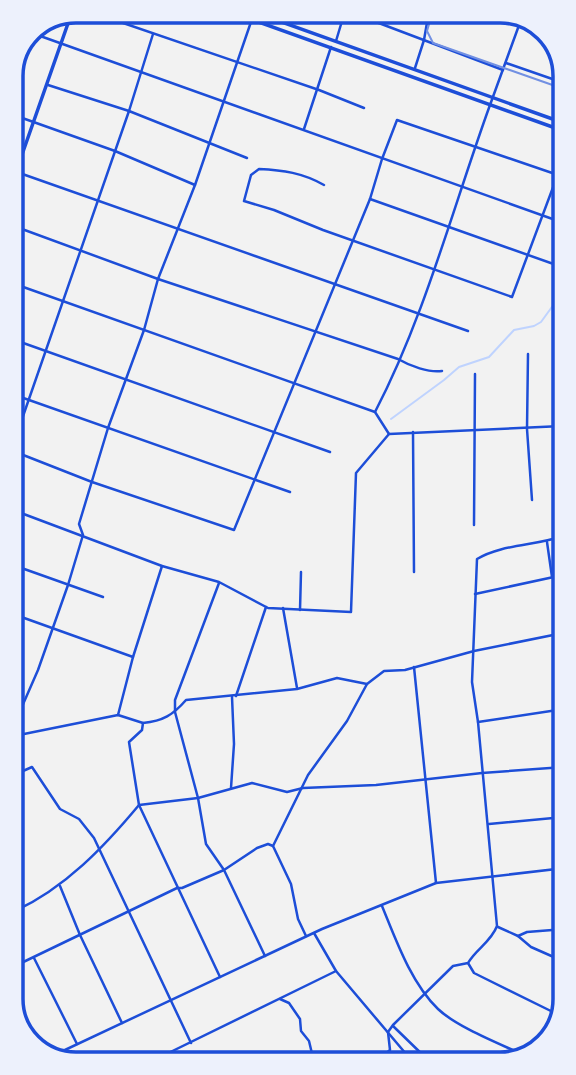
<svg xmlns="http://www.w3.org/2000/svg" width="576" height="1075" font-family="Helvetica,sans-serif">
  <rect width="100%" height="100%" fill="#f2f2f2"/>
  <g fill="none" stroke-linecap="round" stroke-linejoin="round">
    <!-- stream -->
    <polyline stroke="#bfd3fe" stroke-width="2" points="391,419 444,380 459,367 489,357 514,330 534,326 541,322 562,293"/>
    <!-- minor -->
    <g stroke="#1d4ed8" stroke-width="2.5">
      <polyline points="88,11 319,90 364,108"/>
      <polyline points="347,11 503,70"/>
      <polyline points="477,11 550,37"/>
      <polyline points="29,32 561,222"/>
      <polyline points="336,41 345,11"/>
      <polyline points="506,63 561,82"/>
      <polyline points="415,68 424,40 429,11"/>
      <polyline points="48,85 129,111 247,158"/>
      <polyline points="11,114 115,151 195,185"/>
      <polyline points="304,129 331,47"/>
      <polyline points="11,170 468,331"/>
      <path d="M324,185C303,173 283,170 259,169L251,175L244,201L274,210L323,230L512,297L561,166"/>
      <polyline points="370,199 562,267"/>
      <path d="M11,225L158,279L398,359C410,366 429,373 442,371"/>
      <polyline points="12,283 375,412 389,434"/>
      <polyline points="12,339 330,452"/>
      <polyline points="528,354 527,429 532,500"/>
      <polyline points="12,394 290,492"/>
      <path d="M375,412C425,316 453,207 490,105"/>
      <polyline points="413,432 414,572"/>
      <polyline points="13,445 129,111 153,34"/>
      <polyline points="13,451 92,482 234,530 370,199 382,159 397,120 561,176"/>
      <polyline points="13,510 162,566 219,582 268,608 351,612 356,473 389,434 562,426"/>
      <polyline points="474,525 475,374"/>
      <polyline points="547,542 552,577"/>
      <polyline points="13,565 103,597"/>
      <polyline points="219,583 175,700 175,712 198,798 206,844 224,870 265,956"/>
      <polyline points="475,594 563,575"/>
      <polyline points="283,608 297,688"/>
      <polyline points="300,610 301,572"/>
      <polyline points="13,614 133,657"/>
      <polyline points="414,667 436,883"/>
      <polyline points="236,696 266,607"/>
      <polyline points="118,715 133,657 162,566"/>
      <polyline points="478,722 564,709"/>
      <polyline points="19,735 17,718 38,670 68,585 83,535 79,524 108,428 144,330 158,279 195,185 252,19"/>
      <polyline points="14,736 118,715 143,723"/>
      <polyline points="14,775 32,767 60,809 79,819 94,838 191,1043"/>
      <polyline points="231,788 234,744 232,697"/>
      <polyline points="489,824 564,817"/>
      <polyline points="60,886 80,935 122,1023"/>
      <path d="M382,906C396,940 411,983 438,1009C458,1028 503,1045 528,1057"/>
      <path d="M15,911C65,888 104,847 139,805L198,798L252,783L287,792L303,788L376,785L482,773L564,767"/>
      <polyline points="498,927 518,936 527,932 565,929"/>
      <polyline points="314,933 336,971 412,1061"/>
      <polyline points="306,936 298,919 291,884 273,846 308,775 347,721 367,684"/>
      <polyline points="518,936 531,947 565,962"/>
      <polyline points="34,958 77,1044"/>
      <polyline points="468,963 474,973 561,1016"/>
      <polyline points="15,966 177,888 182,888 224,870 257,848 268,844 273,846"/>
      <path d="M220,977L139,805L129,742L142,730L143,723C163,721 173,715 186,700L297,689L337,678L367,684L384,671L405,670L474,651L563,633"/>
      <polyline points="280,999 289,1003 300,1019 301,1031 309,1041 314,1062"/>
      <polyline points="393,1026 428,1060"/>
      <polyline points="165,1055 169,1063"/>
      <path d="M376,1061L390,1050L388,1032L393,1025L453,966L468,963C476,949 491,942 497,926L478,722L472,682L477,559C502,544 535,546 563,536"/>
      <polyline points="272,1062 280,1058 282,1062"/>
      <polyline points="148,1063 336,971"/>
    </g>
    <!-- tertiary -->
    <g stroke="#1d4ed8" stroke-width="2.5">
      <polyline points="490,105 522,17"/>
      <polyline points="50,1057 322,929 436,883 565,868"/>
    </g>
    <!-- trunk -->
    <g stroke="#1d4ed8" stroke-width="3.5">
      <polyline points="228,11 561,130"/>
      <polyline points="251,11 561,122"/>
      <polyline points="11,186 72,12"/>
    </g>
    <!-- tram -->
    <polyline stroke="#7290e2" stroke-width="2" points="433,11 427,31 433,43 561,88"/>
  </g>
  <!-- crop -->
  <path d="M0 0H576V1075H0ZM76 23H500A53 53 0 0 1 553 76V999A53 53 0 0 1 500 1052H76A53 53 0 0 1 23 999V76A53 53 0 0 1 76 23Z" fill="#edf1fc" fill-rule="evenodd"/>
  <path fill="none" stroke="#1d4ed8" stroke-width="3.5" d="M76 23H500A53 53 0 0 1 553 76V999A53 53 0 0 1 500 1052H76A53 53 0 0 1 23 999V76A53 53 0 0 1 76 23Z"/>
</svg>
